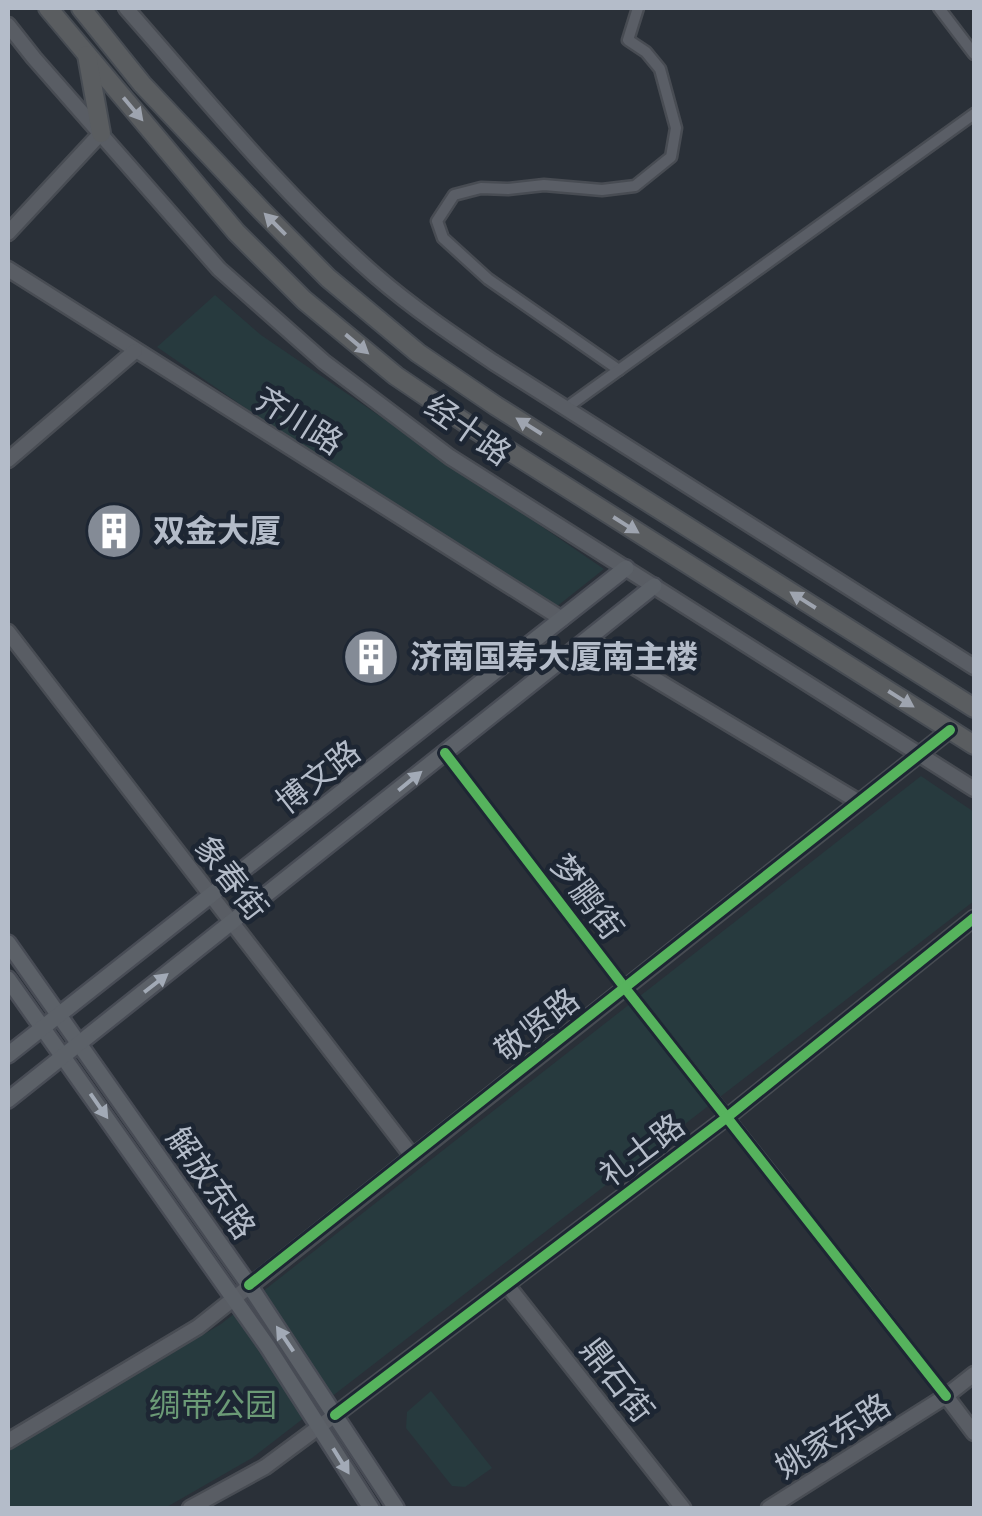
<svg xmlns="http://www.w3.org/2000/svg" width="982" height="1516" font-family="Ubuntu,'Noto Sans SC',sans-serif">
  <rect width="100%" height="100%" fill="#2a3038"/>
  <!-- green -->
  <g fill="#273a3e">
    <polygon points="215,295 261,335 604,569 546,615 157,347"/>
    <polygon points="921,776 974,812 974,901 252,1458 165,1508 8,1508 8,1451 221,1324"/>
    <polygon points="431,1391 492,1468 465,1487 452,1486 406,1428 407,1412"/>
  </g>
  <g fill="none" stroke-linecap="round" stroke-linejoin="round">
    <!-- street-tunnel -->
    <polyline stroke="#3f454e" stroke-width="10" stroke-dasharray="10 5" stroke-linecap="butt" points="783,1187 862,1288"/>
    <!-- street casing -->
    <g stroke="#484c53" stroke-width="15">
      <g id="street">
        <polyline points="939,8 974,54"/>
        <polyline points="619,370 488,279 443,238 437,221 454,195 481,188 508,189 544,185 602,190 635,186 671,157 676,128 660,69 646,52 628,40 638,8"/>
        <polyline points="566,408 974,114"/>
        <polyline points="445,753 625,988 783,1187"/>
        <polyline points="862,1288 946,1396"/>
      </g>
    </g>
    <!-- secondary casing -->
    <g stroke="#484c53" stroke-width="19">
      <g id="secondary">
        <path d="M126,8C206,99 284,196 376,276C413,308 453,335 493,362L974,667"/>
        <polyline points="8,25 34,58 219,269 324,362 450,457 974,789"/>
        <polyline points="8,233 101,133"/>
        <polyline points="8,269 562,619"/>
        <polyline points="8,460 135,351"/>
        <polyline points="8,632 412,1156"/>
        <polyline points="588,639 859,802"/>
        <polyline points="507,1285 683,1508"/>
        <polyline points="946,1396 974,1433"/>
        <polyline points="8,1441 198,1327 950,730"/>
        <polyline points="190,1508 265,1467 335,1415 726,1118 974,918"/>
        <polyline points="769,1508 946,1396 974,1374"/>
      </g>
    </g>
    <!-- primary casing -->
    <g stroke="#484c55" stroke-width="20">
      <g id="primary">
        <polyline points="8,943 249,1285 396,1508"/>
        <polyline points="8,979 268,1347 371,1508"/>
        <polyline points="8,1055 626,568"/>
        <polyline points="8,1100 654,586"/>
      </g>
    </g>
    <!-- highway casing -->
    <g stroke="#474c53" stroke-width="22">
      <g id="highway">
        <polyline points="48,8 236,232 304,300 396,376 476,430 974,745"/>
        <polyline points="81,8 142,84 262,211 328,278 418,353 496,406 974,708"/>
        <polyline points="87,55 101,133"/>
      </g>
    </g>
    <!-- street -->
    <use href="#street" stroke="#5a5e66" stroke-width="10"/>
    <!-- secondary -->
    <use href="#secondary" stroke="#595d64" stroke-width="14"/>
    <!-- primary -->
    <use href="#primary" stroke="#5c6168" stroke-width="15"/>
    <!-- highway -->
    <use href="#highway" stroke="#5a5d60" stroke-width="18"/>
    <!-- cycleway casing -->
    <g stroke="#1d2633" stroke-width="16">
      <g id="cycleway">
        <polyline points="445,753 625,988 946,1396"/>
        <polyline points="249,1285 950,730"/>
        <polyline points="335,1415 726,1118 974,918"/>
      </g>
    </g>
    <!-- cycleway -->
    <use href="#cycleway" stroke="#56b35d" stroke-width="10"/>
  </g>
  <!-- one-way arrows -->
  <defs><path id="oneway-solid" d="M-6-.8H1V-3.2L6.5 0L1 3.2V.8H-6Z" transform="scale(2.5)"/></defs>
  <g fill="#9ea4af">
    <use href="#oneway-solid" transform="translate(133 109) rotate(50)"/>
    <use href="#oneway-solid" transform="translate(275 224) rotate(-135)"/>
    <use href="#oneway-solid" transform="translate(357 344) rotate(40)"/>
    <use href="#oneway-solid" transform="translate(529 426) rotate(-148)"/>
    <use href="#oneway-solid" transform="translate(626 525) rotate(32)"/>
    <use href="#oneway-solid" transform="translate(803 600) rotate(-148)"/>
    <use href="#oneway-solid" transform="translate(901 699) rotate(32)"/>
  </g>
  <g fill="#a2aab6">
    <use href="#oneway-solid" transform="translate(410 781) rotate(-39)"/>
    <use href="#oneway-solid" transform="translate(156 983) rotate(-38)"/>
    <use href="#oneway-solid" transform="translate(99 1106) rotate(55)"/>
    <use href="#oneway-solid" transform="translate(285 1339) rotate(-124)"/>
    <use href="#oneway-solid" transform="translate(341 1461) rotate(58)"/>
  </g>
  <!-- icons -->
  <defs>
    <g id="building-disc" transform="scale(2.875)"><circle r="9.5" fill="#848b96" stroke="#1d2633"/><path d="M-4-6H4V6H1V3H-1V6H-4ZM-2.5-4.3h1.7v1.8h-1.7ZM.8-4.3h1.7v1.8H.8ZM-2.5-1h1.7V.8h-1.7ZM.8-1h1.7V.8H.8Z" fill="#fff"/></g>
  </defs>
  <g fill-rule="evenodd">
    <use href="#building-disc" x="114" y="531"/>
    <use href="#building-disc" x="371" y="657"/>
  </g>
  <g text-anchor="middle" stroke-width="9" stroke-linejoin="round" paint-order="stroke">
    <!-- street labels -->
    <g font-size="32" fill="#b4bcc9" stroke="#1d2633">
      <text transform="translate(299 421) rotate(32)" y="11">齐川路</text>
      <text transform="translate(468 430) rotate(35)" y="11">经十路</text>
      <text transform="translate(318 777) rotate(-38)" y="11">博文路</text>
      <text transform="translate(231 878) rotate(52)" y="11">象春街</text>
      <text transform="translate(587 897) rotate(53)" y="11">梦鹏街</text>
      <text transform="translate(537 1025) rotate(-38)" y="11">敬贤路</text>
      <text transform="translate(642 1150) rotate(-37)" y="11">礼士路</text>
      <text transform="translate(211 1183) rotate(55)" y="11">解放东路</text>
      <text transform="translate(617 1380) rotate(52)" y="11">鼎石街</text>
      <text transform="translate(833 1436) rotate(-32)" y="11">姚家东路</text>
    </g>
    <!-- poi labels -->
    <g font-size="32" font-weight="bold" fill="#b4bcc9" stroke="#1d2633" text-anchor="start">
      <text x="153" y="542">双金大厦</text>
      <text x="410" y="668">济南国寿大厦南主楼</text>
    </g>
    <!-- park labels -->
    <g font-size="32" fill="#6b9a76" stroke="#1d2633">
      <text x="213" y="1416">绸带公园</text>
    </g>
  </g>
  <!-- border -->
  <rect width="982" height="1516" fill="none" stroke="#b4bcc9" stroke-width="20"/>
</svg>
